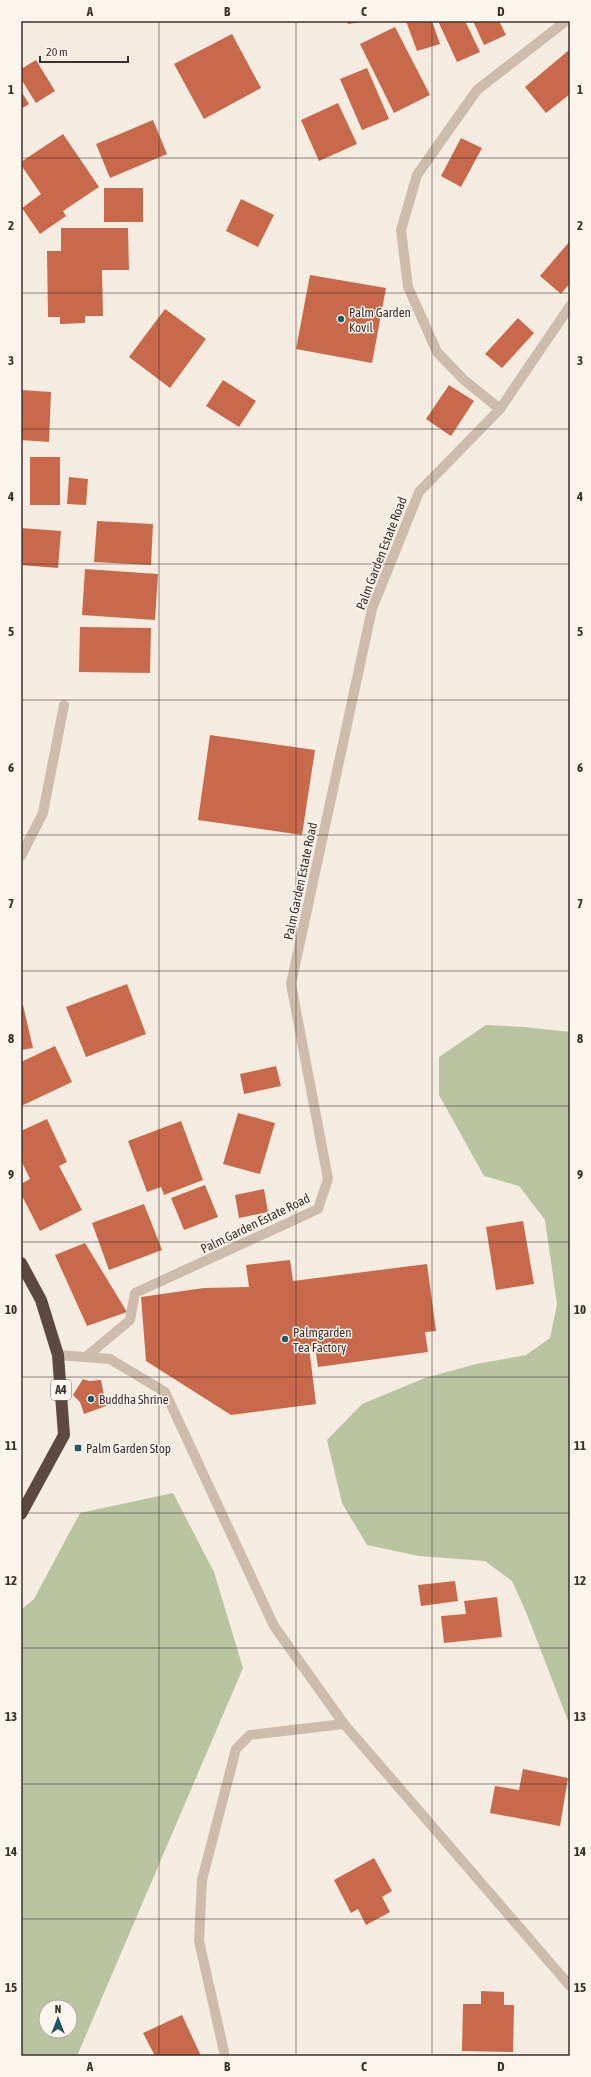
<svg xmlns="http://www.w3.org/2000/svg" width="591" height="2077" font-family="'Asap Condensed',sans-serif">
  <rect width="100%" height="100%" fill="#f4ebe1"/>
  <!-- green -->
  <g fill="#b8c4a0" fill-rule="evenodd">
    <polygon points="486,1025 525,1027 570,1032 570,1726 526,1612 512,1581 485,1561 419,1556 367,1545 342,1503 327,1440 362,1404 425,1378 476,1364 526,1355 550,1338 557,1304 545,1220 519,1186 484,1176 439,1095 439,1057"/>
    <path d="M173,1493L214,1572L243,1668L77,2056H21V1610L34,1599L80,1513ZM46,2007H70V2031H46Z"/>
  </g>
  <!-- building -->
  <g fill="#c8694b">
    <polygon points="347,21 362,21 362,22 348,24"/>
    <polygon points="406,21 432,21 440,44 417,51"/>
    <polygon points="438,21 465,21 480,52 457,62"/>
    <polygon points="473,21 499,21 506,35 484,45"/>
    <polygon points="395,27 430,95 394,113 360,44"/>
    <polygon points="232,34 261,88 204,119 174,64"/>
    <polygon points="569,50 570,94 546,113 525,87"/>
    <polygon points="36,60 55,91 36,103 21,79 21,69"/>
    <polygon points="367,68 389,119 362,130 340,79"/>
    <polygon points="21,91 29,104 21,109"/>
    <polygon points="338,103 357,144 319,161 301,120"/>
    <polygon points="153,120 167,154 110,178 96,144"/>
    <polygon points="63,134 99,187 63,211 66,216 40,234 22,208 41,194 21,165 21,162"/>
    <polygon points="461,138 482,148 461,187 441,176"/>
    <rect x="104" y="188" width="39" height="34"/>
    <polygon points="241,199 274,215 258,247 226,231"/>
    <polygon points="61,228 128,228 129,270 102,270 103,316 85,316 85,323 60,324 60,317 48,317 47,251 61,251"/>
    <polygon points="570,241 570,283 561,294 540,276"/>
    <polygon points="310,275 386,288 372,363 296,349"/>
    <polygon points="165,309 206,339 170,388 129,357"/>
    <polygon points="518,318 534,333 502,368 485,354"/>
    <polygon points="223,380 256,401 239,427 206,406"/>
    <polygon points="449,385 474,401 451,436 426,419"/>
    <polygon points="21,390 51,392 49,442 21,440"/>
    <rect x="30" y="457" width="30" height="48"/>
    <polygon points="69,477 88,479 86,505 67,504"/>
    <polygon points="97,521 153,524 151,565 94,562"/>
    <polygon points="21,528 61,531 58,568 21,565"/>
    <polygon points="85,569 158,574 155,620 82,615"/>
    <polygon points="80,627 151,628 150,673 79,672"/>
    <polygon points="210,735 315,750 302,835 198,820"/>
    <polygon points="127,984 146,1034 86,1057 66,1007"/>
    <polygon points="21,1005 23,1005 33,1048 21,1050"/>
    <polygon points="55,1046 72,1082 21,1106 21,1062"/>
    <polygon points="276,1066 281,1086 244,1094 240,1074"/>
    <polygon points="238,1113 275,1123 260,1174 223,1164"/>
    <polygon points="47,1119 67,1162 59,1166 82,1210 40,1231 21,1194 21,1184 30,1179 21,1160 21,1131"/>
    <polygon points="181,1121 203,1180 164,1195 161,1187 147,1192 128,1141"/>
    <polygon points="205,1185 218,1217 184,1230 171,1198"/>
    <polygon points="264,1189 268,1212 239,1218 235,1195"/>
    <polygon points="144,1204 162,1250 109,1270 92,1223"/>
    <polygon points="523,1221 534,1284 496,1290 486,1227"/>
    <polygon points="85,1243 127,1312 87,1326 55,1255"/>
    <polygon points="290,1260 293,1281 427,1264 436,1331 425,1332 428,1352 318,1367 315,1346 309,1347 316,1404 231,1415 146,1361 141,1297 204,1288 249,1287 246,1265"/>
    <polygon points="83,1379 89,1381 101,1380 106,1406 84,1414 80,1402 73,1395"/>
    <polygon points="455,1581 458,1601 421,1606 418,1585"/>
    <polygon points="497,1597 502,1637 444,1643 441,1616 466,1614 464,1601"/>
    <polygon points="523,1769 568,1778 560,1826 490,1813 495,1786 519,1790"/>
    <polygon points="374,1858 392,1891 382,1897 390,1912 366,1925 358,1909 351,1913 334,1880"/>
    <polygon points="481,1991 504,1992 504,2005 514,2005 513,2052 462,2051 463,2004 481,2004"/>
    <polygon points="182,2015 201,2056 155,2056 143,2033"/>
  </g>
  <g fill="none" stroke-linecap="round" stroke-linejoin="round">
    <!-- minor -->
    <g stroke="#cdbbac" stroke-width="10">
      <polyline points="500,409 464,380 437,352 408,287 401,230 417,175 477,90 566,21"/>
      <polyline points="21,856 43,813 64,705"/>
      <polyline points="58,1355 110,1359 165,1392 274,1626 344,1724 570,1986"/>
      <polyline points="87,1356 130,1320 135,1293 318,1209 328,1179 291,984 372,609 419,492 500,409 570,306"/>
      <polyline points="225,2056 199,1941 202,1880 236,1749 250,1735 344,1724"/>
    </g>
    <!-- highway -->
    <polyline stroke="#5c4a42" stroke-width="12" points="21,1263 41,1300 58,1355 64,1435 21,1514"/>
  </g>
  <!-- grid -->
  <path fill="none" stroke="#3b302b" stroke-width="1" stroke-opacity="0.55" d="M159,21V2056M296,21V2056M432,21V2056M21,158H570M21,293H570M21,429H570M21,564H570M21,700H570M21,835H570M21,971H570M21,1106H570M21,1242H570M21,1377H570M21,1513H570M21,1648H570M21,1784H570M21,1919H570"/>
  <!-- markers -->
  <g fill="#1f5a5e" stroke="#fbf5ee" stroke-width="1.5">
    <circle cx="341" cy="319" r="4"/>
    <circle cx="285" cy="1339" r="4"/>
    <circle cx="91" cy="1399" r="4"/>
    <rect x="74" y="1444" width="8" height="8" rx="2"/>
  </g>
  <g text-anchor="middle" stroke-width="3" stroke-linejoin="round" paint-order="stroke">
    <!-- shield labels -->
    <rect fill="#fbf5ee" stroke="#756b66" stroke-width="1" x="51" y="1380" width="20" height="20" rx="3"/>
    <g font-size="12" font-weight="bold" fill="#3b302b">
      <text x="61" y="1394">A4</text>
    </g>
    <!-- poi labels -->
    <g font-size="13" fill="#3b302b" stroke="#fbf5ee" text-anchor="start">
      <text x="349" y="317">Palm Garden<tspan x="349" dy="15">Kovil</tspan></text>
      <text x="293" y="1337">Palmgarden<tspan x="293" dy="15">Tea Factory</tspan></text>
      <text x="99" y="1404">Buddha Shrine</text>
      <text x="86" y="1453">Palm Garden Stop</text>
    </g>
    <!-- street labels -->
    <g font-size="13" fill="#3b302b" stroke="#fbf5ee">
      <text transform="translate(381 553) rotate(-69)" y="5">Palm Garden Estate Road</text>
      <text transform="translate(300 881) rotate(-78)" y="5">Palm Garden Estate Road</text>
      <text transform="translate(255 1223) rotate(-26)" y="5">Palm Garden Estate Road</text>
    </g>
  </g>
  <!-- border -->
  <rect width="591" height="2077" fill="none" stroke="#fbf5ee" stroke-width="44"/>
  <!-- north arrow -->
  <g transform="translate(58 2019)"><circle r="19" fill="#fbf5ee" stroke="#aea6a0"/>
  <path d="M0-3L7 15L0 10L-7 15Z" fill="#1f5a5e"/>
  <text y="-6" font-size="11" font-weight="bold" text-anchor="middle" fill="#3b302b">N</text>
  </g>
  <!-- scale -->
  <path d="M40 56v6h88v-6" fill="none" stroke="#3b302b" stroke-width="2"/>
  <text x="46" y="56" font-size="12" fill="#3b302b" stroke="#fbf5ee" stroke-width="3" paint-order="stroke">20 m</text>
  <rect x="22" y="22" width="547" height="2033" fill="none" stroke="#3b302b" stroke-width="1.5"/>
  <g font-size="13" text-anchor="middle" font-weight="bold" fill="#3b302b">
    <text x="90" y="16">A</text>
    <text x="227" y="16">B</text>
    <text x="364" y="16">C</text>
    <text x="501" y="16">D</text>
    <text x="11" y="94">1</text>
    <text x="580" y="94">1</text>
    <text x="11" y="230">2</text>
    <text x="580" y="230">2</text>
    <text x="11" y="365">3</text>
    <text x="580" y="365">3</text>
    <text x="11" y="501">4</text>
    <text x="580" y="501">4</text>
    <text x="11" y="636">5</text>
    <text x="580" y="636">5</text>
    <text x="11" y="772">6</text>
    <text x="580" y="772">6</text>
    <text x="11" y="908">7</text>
    <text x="580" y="908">7</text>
    <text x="11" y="1043">8</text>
    <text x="580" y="1043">8</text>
    <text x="11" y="1179">9</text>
    <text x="580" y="1179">9</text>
    <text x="11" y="1314">10</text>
    <text x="580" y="1314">10</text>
    <text x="11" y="1450">11</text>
    <text x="580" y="1450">11</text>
    <text x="11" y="1585">12</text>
    <text x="580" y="1585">12</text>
    <text x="11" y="1721">13</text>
    <text x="580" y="1721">13</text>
    <text x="11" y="1856">14</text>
    <text x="580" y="1856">14</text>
    <text x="11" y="1992">15</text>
    <text x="580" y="1992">15</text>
    <text x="90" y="2071">A</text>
    <text x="227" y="2071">B</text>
    <text x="364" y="2071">C</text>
    <text x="501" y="2071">D</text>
  </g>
</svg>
